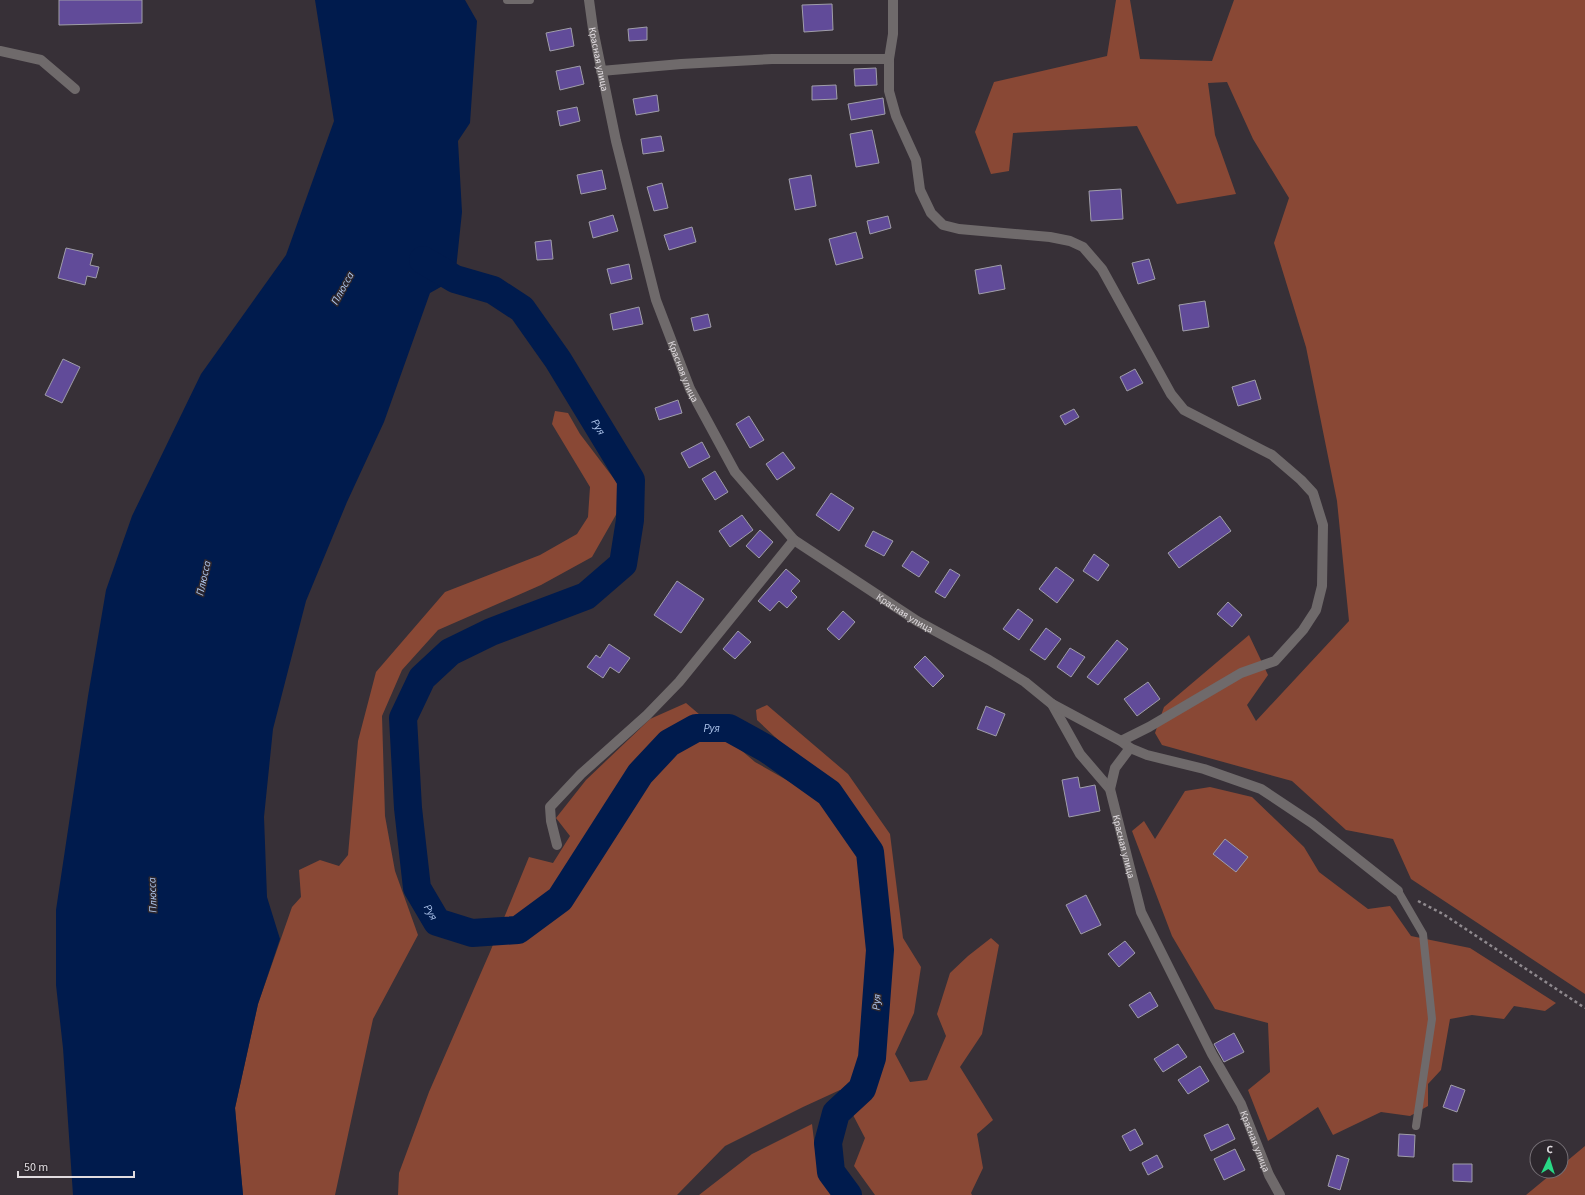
<svg xmlns="http://www.w3.org/2000/svg" width="1585" height="1195" font-family="'Source Sans 3',sans-serif">
  <rect width="100%" height="100%" fill="#373037"/>
  <!-- green -->
  <g fill="#894835">
    <polygon points="1116,0 1130,0 1140,59 1212,61 1234,0 1585,0 1585,994 1411,879 1393,839 1346,830 1292,781 1162,745 1155,733 1164,707 1249,635 1268,675 1247,705 1256,721 1349,621 1337,501 1306,347 1274,243 1289,198 1253,139 1227,82 1208,83 1215,135 1236,194 1177,204 1137,126 1013,133 1009,171 991,174 975,132 994,82 1107,56"/>
    <polygon points="555,411 568,413 580,434 618,484 617,513 592,557 541,585 438,630 402,670 382,716 385,816 395,871 418,935 373,1019 335,1195 243,1195 235,1108 258,1004 292,907 301,897 299,870 320,860 339,866 348,855 358,741 376,672 445,592 540,555 577,534 588,517 590,487 552,424"/>
    <polygon points="686,703 755,762 806,791 811,777 792,753 757,720 756,710 767,705 848,774 890,834 903,938 921,967 914,1013 895,1054 910,1082 927,1080 946,1036 937,1014 950,973 968,956 991,938 999,945 982,1034 960,1067 993,1120 977,1134 983,1168 971,1193 972,1195 875,1195 854,1166 865,1138 840,1090 803,1107 725,1146 677,1195 398,1195 399,1173 429,1092 490,952 529,857 553,863 570,836 556,818 586,780 650,719"/>
    <polygon points="1210,787 1252,797 1304,847 1319,872 1368,909 1390,906 1411,936 1470,948 1556,1003 1545,1011 1514,1006 1504,1019 1472,1015 1450,1019 1441,1070 1428,1084 1428,1106 1410,1116 1381,1112 1333,1135 1318,1107 1268,1141 1248,1090 1270,1072 1268,1023 1215,1009 1172,936 1132,831 1144,821 1155,839 1185,791"/>
    <polygon points="812,1124 817,1165 836,1195 699,1195 752,1154"/>
    <polygon points="1585,1146 1585,1195 1526,1195 1555,1171 1561,1171 1561,1166"/>
  </g>
  <!-- water -->
  <polygon fill="#001b4d" points="315,0 465,0 477,21 470,123 458,141 462,212 455,279 430,293 384,422 347,502 306,601 273,729 264,817 267,897 280,939 258,1004 235,1108 243,1195 73,1195 63,1048 56,985 56,910 88,696 106,590 132,516 201,374 286,255 334,121"/>
  <g fill="none" stroke-linecap="round" stroke-linejoin="round">
    <!-- river -->
    <path stroke="#001b4d" stroke-width="28" id="s1" d="M423,260L455,279L493,290L522,309L558,360L631,480L630,520L623,564L586,596L491,632L450,652L422,678L403,718L408,808L417,888L437,922L472,933L518,930L560,899L640,774L669,743L696,728H729L767,749L829,793L870,852L880,950L872,1058L862,1089L836,1113L828,1143L831,1172L848,1195"/>
  </g>
  <!-- building -->
  <g fill="#614b99" stroke="#a09ea9">
    <polygon points="59,0 142,0 142,23 59,25"/>
    <polygon points="832,4 833,30 804,32 802,5"/>
    <polygon points="647,27 647,40 629,41 628,29"/>
    <polygon points="571,28 574,46 550,51 546,33"/>
    <polygon points="580,66 584,84 560,90 556,71"/>
    <polygon points="876,68 877,85 855,86 854,69"/>
    <polygon points="836,85 837,99 812,100 812,86"/>
    <polygon points="657,95 659,111 636,115 633,99"/>
    <polygon points="883,98 885,114 851,120 848,104"/>
    <polygon points="577,107 580,121 560,126 557,111"/>
    <polygon points="872,130 879,163 856,167 850,134"/>
    <polygon points="661,136 664,151 643,154 641,139"/>
    <polygon points="602,170 606,189 581,194 577,175"/>
    <polygon points="811,175 816,206 795,210 789,179"/>
    <polygon points="662,183 668,208 654,211 647,187"/>
    <polygon points="1121,189 1123,219 1091,221 1089,191"/>
    <polygon points="613,215 618,231 593,238 589,222"/>
    <polygon points="888,216 891,228 870,234 867,221"/>
    <polygon points="692,227 696,242 669,250 664,235"/>
    <polygon points="856,232 863,258 836,265 829,239"/>
    <polygon points="551,240 553,259 537,260 535,242"/>
    <polygon points="66,248 93,254 90,265 99,267 96,278 87,276 85,285 58,278"/>
    <polygon points="1149,259 1155,279 1138,284 1132,263"/>
    <polygon points="629,264 632,279 611,284 607,269"/>
    <polygon points="1001,265 1005,289 979,294 975,270"/>
    <polygon points="1205,301 1209,327 1183,331 1179,305"/>
    <polygon points="639,307 643,324 613,330 610,314"/>
    <polygon points="708,314 711,327 694,331 691,318"/>
    <polygon points="63,359 80,367 62,403 45,395"/>
    <polygon points="1135,369 1143,383 1127,391 1120,377"/>
    <polygon points="1255,380 1261,399 1238,406 1232,387"/>
    <polygon points="678,400 682,413 659,420 655,408"/>
    <polygon points="1074,409 1079,417 1065,425 1060,416"/>
    <polygon points="749,416 764,440 750,448 736,424"/>
    <polygon points="702,442 710,457 689,468 681,453"/>
    <polygon points="783,452 795,468 777,480 766,464"/>
    <polygon points="715,471 728,492 715,500 702,479"/>
    <polygon points="831,493 854,508 839,531 816,515"/>
    <polygon points="742,515 753,530 730,547 719,531"/>
    <polygon points="1220,516 1231,531 1179,568 1168,553"/>
    <polygon points="760,530 773,542 759,558 746,546"/>
    <polygon points="873,531 893,541 884,556 865,546"/>
    <polygon points="912,551 929,562 919,577 902,566"/>
    <polygon points="1094,554 1109,565 1098,581 1083,571"/>
    <polygon points="1056,567 1074,580 1057,603 1039,589"/>
    <polygon points="786,569 800,581 791,591 797,597 787,608 779,601 770,611 758,601"/>
    <polygon points="950,569 960,575 945,598 935,592"/>
    <polygon points="677,581 704,599 681,633 654,615"/>
    <polygon points="1228,602 1242,615 1232,627 1217,614"/>
    <polygon points="1018,609 1033,620 1019,640 1003,629"/>
    <polygon points="843,611 855,622 839,640 827,629"/>
    <polygon points="1046,628 1061,639 1045,660 1030,650"/>
    <polygon points="738,631 751,642 735,659 723,649"/>
    <polygon points="1117,640 1128,649 1098,685 1087,677"/>
    <polygon points="609,644 630,658 619,673 610,667 603,678 587,667 596,655 600,658"/>
    <polygon points="1070,648 1085,657 1071,677 1057,667"/>
    <polygon points="925,656 944,676 933,687 914,667"/>
    <polygon points="1148,682 1160,699 1137,716 1124,699"/>
    <polygon points="986,706 1005,714 996,736 977,729"/>
    <polygon points="1078,777 1080,788 1095,785 1100,811 1069,817 1062,780"/>
    <polygon points="1225,839 1248,857 1236,872 1213,854"/>
    <polygon points="1086,895 1101,925 1081,934 1066,905"/>
    <polygon points="1125,941 1135,953 1119,967 1108,954"/>
    <polygon points="1150,992 1158,1006 1138,1018 1129,1005"/>
    <polygon points="1234,1033 1244,1052 1224,1062 1214,1044"/>
    <polygon points="1178,1044 1187,1057 1163,1072 1154,1059"/>
    <polygon points="1200,1066 1209,1081 1188,1094 1178,1080"/>
    <polygon points="1451,1085 1465,1090 1457,1112 1443,1107"/>
    <polygon points="1228,1124 1235,1139 1211,1151 1204,1135"/>
    <polygon points="1135,1129 1143,1144 1130,1151 1122,1136"/>
    <polygon points="1399,1134 1415,1135 1414,1157 1398,1156"/>
    <polygon points="1235,1149 1245,1170 1224,1180 1214,1159"/>
    <polygon points="1157,1155 1163,1167 1148,1175 1142,1163"/>
    <polygon points="1337,1155 1349,1159 1340,1190 1328,1186"/>
    <polygon points="1453,1164 1472,1164 1472,1182 1453,1181"/>
  </g>
  <g fill="none" stroke-linecap="round" stroke-linejoin="round">
    <!-- path -->
    <polyline stroke="#908a8f" stroke-width="2.5" stroke-dasharray="3 3" stroke-linecap="butt" points="1418,901 1443,914 1585,1008"/>
    <!-- service -->
    <g stroke="#6f6a6b" stroke-width="8">
      <polyline points="507,0 530,0"/>
      <polyline points="1398,891 1423,934 1432,1019 1416,1126"/>
    </g>
    <!-- minor -->
    <g stroke="#6f6a6b" stroke-width="10">
      <path id="s2" d="M589,0L593,29L616,141L656,300L690,389L735,472L794,540L917,621L989,660L1025,682L1052,704L1080,754L1110,789L1141,912L1212,1054L1241,1104L1269,1175L1280,1195"/>
      <polyline points="893,0 893,34 889,59 889,91 896,116 916,160 920,190 931,213 943,225 959,229 1050,237 1070,241 1083,247 1102,269 1171,394 1184,410 1272,455 1301,480 1313,493 1323,525 1322,586 1316,610 1303,630 1275,661 1241,673 1149,727 1121,741"/>
      <polyline points="0,51 41,60 75,89"/>
      <polyline points="601,71 681,64 772,59 889,59"/>
      <polyline points="1052,704 1121,741 1130,748 1147,755 1204,769 1261,789 1312,823 1398,891"/>
      <polyline points="1110,789 1115,768 1130,748"/>
      <polyline points="557,845 551,821 550,807 581,774 647,715 679,682 794,540"/>
    </g>
  </g>
  <g text-anchor="middle" stroke-width="3" stroke-linejoin="round" paint-order="stroke">
    <!-- street labels -->
    <g font-size="10" fill="#e1dce0" stroke="#2d272d">
      <text dy="4" stroke="none"><textPath href="#s2" startOffset="60">Красная улица</textPath></text>
      <text dy="4" stroke="none"><textPath href="#s2" startOffset="384">Красная улица</textPath></text>
      <text dy="4" stroke="none"><textPath href="#s2" startOffset="720">Красная улица</textPath></text>
      <text dy="4" stroke="none"><textPath href="#s2" startOffset="1056">Красная улица</textPath></text>
      <text dy="4" stroke="none"><textPath href="#s2" startOffset="1380">Красная улица</textPath></text>
    </g>
    <!-- water labels -->
    <g font-size="11" font-style="italic" fill="#afc7ee" stroke="#2d272d">
      <text transform="translate(342 288) rotate(-61)" y="4">Плюсса</text>
      <text dy="4" stroke="none"><textPath href="#s1" startOffset="252">Руя</textPath></text>
      <text transform="translate(203 578) rotate(-77)" y="4">Плюсса</text>
      <text dy="4" stroke="none"><textPath href="#s1" startOffset="1260">Руя</textPath></text>
      <text transform="translate(152 895) rotate(-92)" y="4">Плюсса</text>
      <text dy="4" stroke="none"><textPath href="#s1" startOffset="876">Руя</textPath></text>
      <text transform="translate(876 1002) rotate(-86)" y="4">Руя</text>
    </g>
  </g>
  <!-- north arrow -->
  <g transform="translate(1549 1159) rotate(4)"><circle r="19" fill="#2d272d" stroke="#756f75"/>
  <path d="M0-3L7 15L0 10L-7 15Z" fill="#29d885"/>
  <text y="-6" font-size="11" font-weight="bold" text-anchor="middle" fill="#e1dce0">С</text>
  </g>
  <!-- scale -->
  <path d="M18 1171v6h116v-6" fill="none" stroke="#e1dce0" stroke-width="2"/>
  <text x="24" y="1171" font-size="12" fill="#e1dce0" stroke="#2d272d" stroke-width="3" paint-order="stroke">50 m</text>
</svg>
